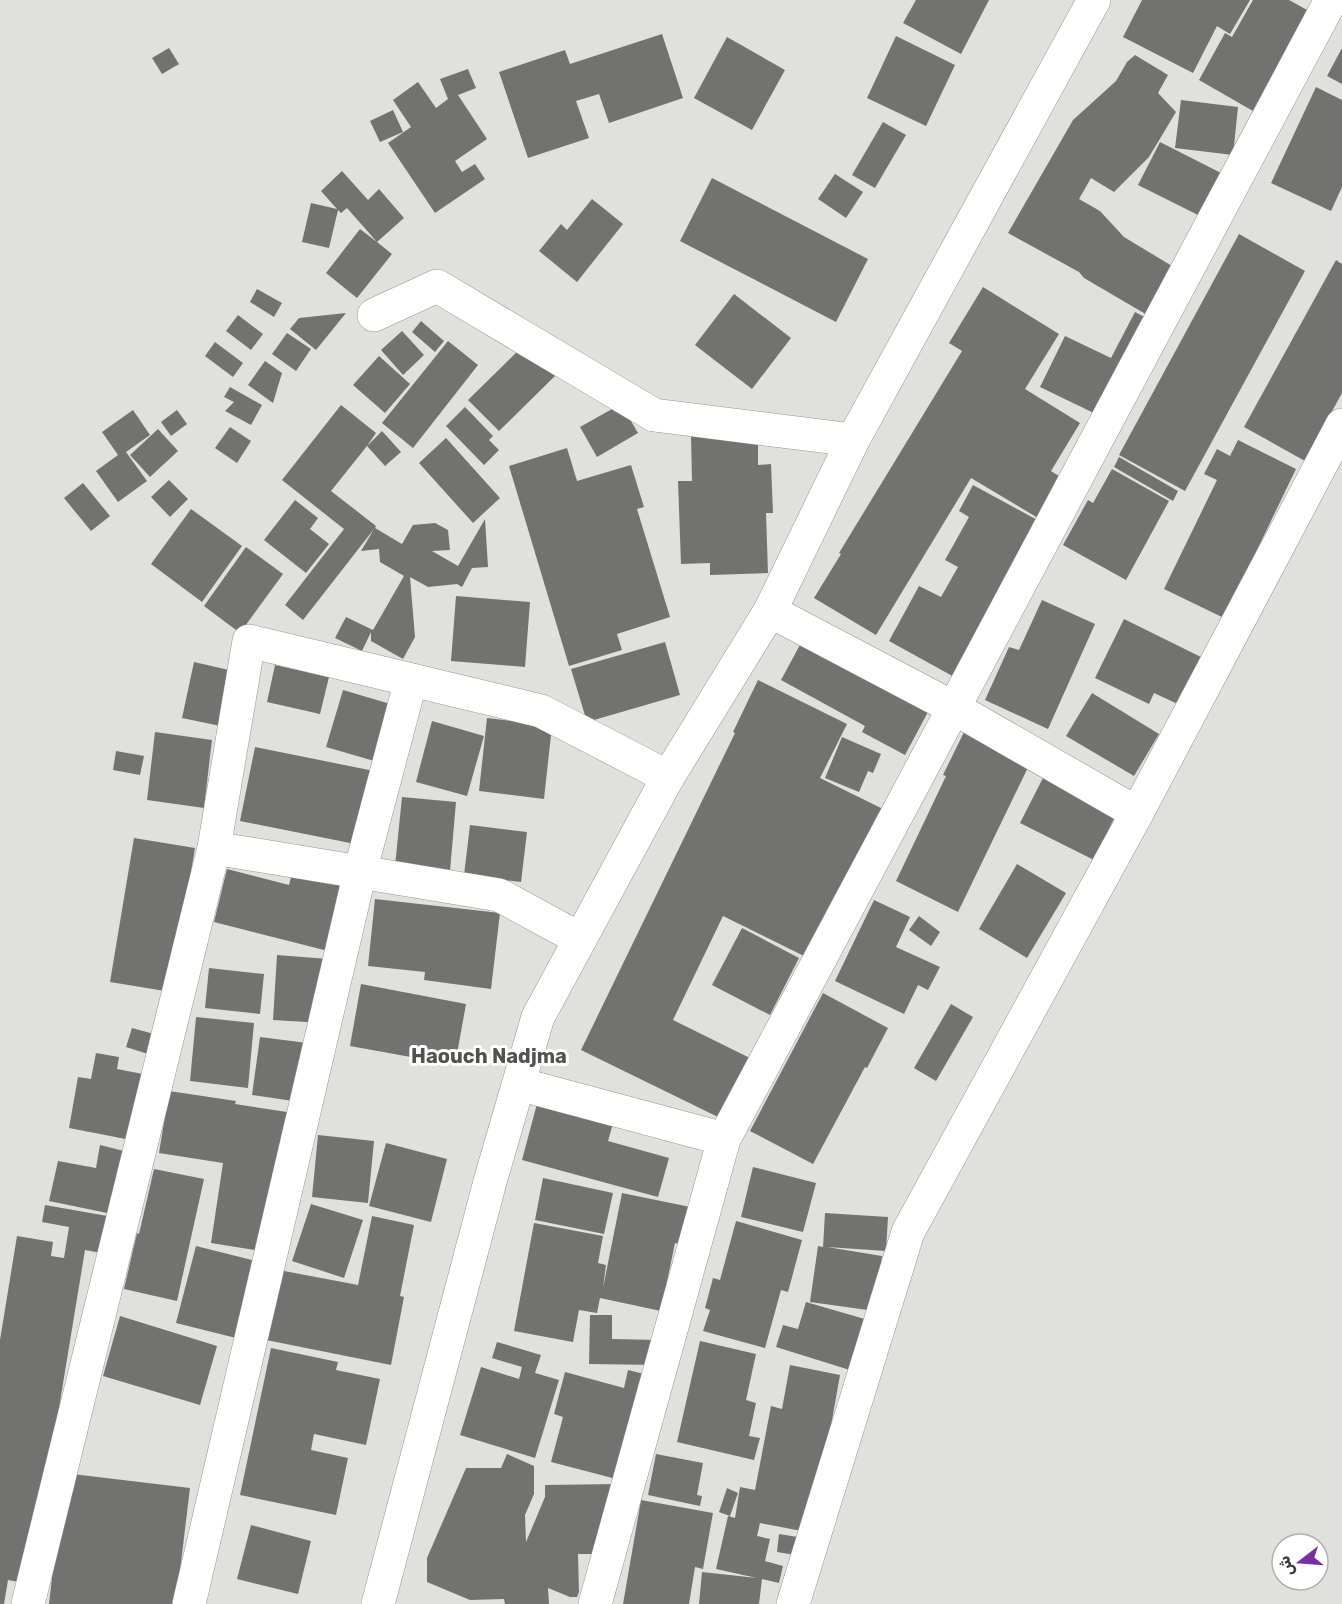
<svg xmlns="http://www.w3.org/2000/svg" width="1342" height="1604" font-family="Rubik,Cairo,sans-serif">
  <rect width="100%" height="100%" fill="#e0e1dd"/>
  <!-- building -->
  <g fill="#727370">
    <polygon points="916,0 989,0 961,54 903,23"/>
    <polygon points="1142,0 1250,0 1230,34 1217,26 1193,73 1123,37"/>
    <polygon points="1253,0 1289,0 1309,11 1253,111 1199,80 1225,33 1232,37"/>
    <polygon points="662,34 683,98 609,123 599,94 576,101 589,138 528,158 499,72 565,50 570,64"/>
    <polygon points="896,36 955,65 926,126 867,98"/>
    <polygon points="727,37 785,70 752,130 694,98"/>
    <polygon points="169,48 179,64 162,74 152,58"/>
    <polygon points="1342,48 1342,84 1327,76"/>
    <polygon points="1135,55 1168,75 1158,93 1176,112 1149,157 1114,192 1091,178 1079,199 1100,211 1124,237 1172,266 1154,319 1084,278 1079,272 1008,233 1073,120 1116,81 1127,62"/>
    <polygon points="468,69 476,88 458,95 487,139 455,161 462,172 475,164 485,179 435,213 388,143 411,127 393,100 418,82 436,108 448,99 440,79"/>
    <polygon points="1316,87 1342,100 1342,187 1331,211 1271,183"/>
    <polygon points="1181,100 1238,107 1233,155 1175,148"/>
    <polygon points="393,110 403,132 380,142 370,121"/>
    <polygon points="883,122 906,135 875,188 852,175"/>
    <polygon points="1160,142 1221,173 1200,216 1138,185"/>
    <polygon points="342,171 368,200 379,189 404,218 377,242 392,254 357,298 326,273 360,229 377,242 347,208 341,213 338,210 329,248 302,242 311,203 337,209 321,191"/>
    <polygon points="835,174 863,192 846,218 818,199"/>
    <polygon points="712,178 868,259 836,322 680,241"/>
    <polygon points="592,199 623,224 577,282 539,251 561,224 567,230"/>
    <polygon points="1239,234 1305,271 1185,491 1119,455"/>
    <polygon points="1336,260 1342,264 1342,393 1305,461 1244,427"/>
    <polygon points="983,287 1059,334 1025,389 1080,423 1051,471 1062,478 1038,518 971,478 876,635 814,598 841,554 839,553 962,351 949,343"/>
    <polygon points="257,289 282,303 274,317 250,302"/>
    <polygon points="734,294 791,338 752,389 695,345"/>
    <polygon points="1135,312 1154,322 1104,418 1040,387 1065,336 1111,358"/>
    <polygon points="346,313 316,350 290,329 299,318"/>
    <polygon points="238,315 263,334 251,350 226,331"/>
    <polygon points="421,321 444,341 435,352 412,332"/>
    <polygon points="402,331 424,355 403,375 381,350"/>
    <polygon points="287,333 311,349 296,371 272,354"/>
    <polygon points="448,341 478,365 413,448 382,423"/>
    <polygon points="215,342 243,363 233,377 205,356"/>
    <polygon points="527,342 557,374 499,431 468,400"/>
    <polygon points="379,356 410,384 385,413 353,385"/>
    <polygon points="265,361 282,373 273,403 248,385"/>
    <polygon points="230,387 262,405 251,425 225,411 234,402 224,397"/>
    <polygon points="621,404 638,433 597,457 580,427"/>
    <polygon points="341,405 376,433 367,446 382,431 401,452 385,466 367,446 331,491 376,526 375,528 402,544 413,525 435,523 448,530 450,550 432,551 458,566 485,519 488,567 472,568 462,587 457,584 428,587 410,577 415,637 403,659 371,641 371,632 362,651 335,638 346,617 373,630 404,576 380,562 379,549 361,551 374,529 303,620 285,605 344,529 282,480"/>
    <polygon points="465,407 493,436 489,440 499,450 484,465 446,426"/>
    <polygon points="133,410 150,435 126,452 147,481 118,502 96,471 118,455 102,432"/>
    <polygon points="177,410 187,424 171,436 161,422"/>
    <polygon points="230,427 251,441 237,463 215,448"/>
    <polygon points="158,429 178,451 150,477 130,455"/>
    <polygon points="758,434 758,465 771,464 773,513 766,513 768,573 710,575 710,563 681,564 678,481 692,481 691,436"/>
    <polygon points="446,438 500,498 473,523 419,463"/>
    <polygon points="1238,440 1296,469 1224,618 1164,589 1217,480 1204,474 1217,449 1230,456"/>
    <polygon points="567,448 577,481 631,465 644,507 637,509 670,617 617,634 622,650 569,666 509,466"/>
    <polygon points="1119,457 1178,491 1173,501 1114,467"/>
    <polygon points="1112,469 1169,501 1126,580 1063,545 1088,500 1093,503"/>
    <polygon points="169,480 188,499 170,517 151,497"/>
    <polygon points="83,483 110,516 91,531 64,498"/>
    <polygon points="973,485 1041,522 956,678 889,641 919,586 941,597 958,567 945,560 969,517 959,511"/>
    <polygon points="295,500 318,518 310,529 329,544 306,573 264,540"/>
    <polygon points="191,509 242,546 202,602 151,564"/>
    <polygon points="246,547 283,574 240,633 204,606"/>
    <polygon points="456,596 530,602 525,667 451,661"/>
    <polygon points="1042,600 1095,624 1048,729 985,700 1009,647 1019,650"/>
    <polygon points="1124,619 1205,659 1182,706 1154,693 1149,704 1095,678"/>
    <polygon points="665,642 680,695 587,722 571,669"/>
    <polygon points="801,643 928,712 905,755 862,732 865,726 781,680"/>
    <polygon points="194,662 242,673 230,728 182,718"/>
    <polygon points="275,665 329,677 320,714 267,702"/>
    <polygon points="758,680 847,724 820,778 883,809 810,959 723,916 673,1020 750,1058 720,1118 581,1050 735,733 733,732"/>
    <polygon points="343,690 404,708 388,765 326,747"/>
    <polygon points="1092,693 1159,734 1134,776 1066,736"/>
    <polygon points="487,718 552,726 544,799 479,791"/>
    <polygon points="432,721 484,736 467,796 416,782"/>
    <polygon points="967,726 1033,757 958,912 896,881 946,776 943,775"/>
    <polygon points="155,732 212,740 204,808 147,800"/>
    <polygon points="842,737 881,754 873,773 868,771 859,792 825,778"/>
    <polygon points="255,747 374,771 360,845 240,821"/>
    <polygon points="116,751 144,756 140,775 113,770"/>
    <polygon points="1047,770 1120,806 1094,860 1020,823"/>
    <polygon points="402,797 456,802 450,871 395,866"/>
    <polygon points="470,825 527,832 521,882 464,875"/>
    <polygon points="134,838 195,848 171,992 110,982"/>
    <polygon points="1017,864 1066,893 1027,958 979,929"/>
    <polygon points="227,869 289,885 293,869 349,883 332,952 214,922"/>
    <polygon points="375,899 500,913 491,989 424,980 425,972 368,966"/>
    <polygon points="874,900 910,917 896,947 940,967 928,990 918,985 904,1014 835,981"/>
    <polygon points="919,916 940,932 931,946 909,930"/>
    <polygon points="742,928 799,958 770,1015 712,985"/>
    <polygon points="277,955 328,959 323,1023 273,1020"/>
    <polygon points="209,968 264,974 260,1014 205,1008"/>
    <polygon points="361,984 466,1004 455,1065 350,1046"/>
    <polygon points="823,993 888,1028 867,1068 865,1067 813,1164 750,1131"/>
    <polygon points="951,1004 973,1017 936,1081 914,1068"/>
    <polygon points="196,1017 254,1023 248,1088 190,1081"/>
    <polygon points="132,1028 154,1034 148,1054 126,1047"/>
    <polygon points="260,1037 315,1044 307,1103 252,1095"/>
    <polygon points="96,1053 119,1057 117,1069 148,1075 136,1141 69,1128 78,1077 91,1079"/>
    <polygon points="169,1091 236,1101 235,1104 287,1112 266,1252 211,1243 223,1163 159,1153"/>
    <polygon points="538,1100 614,1120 608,1141 669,1158 658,1197 522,1160"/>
    <polygon points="318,1135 374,1141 368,1203 312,1197"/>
    <polygon points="386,1143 447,1159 431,1222 369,1206"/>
    <polygon points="100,1145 124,1151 112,1214 49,1201 58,1161 96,1168"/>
    <polygon points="753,1167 816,1183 803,1232 741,1217"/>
    <polygon points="154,1169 204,1179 177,1301 124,1289 137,1233 139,1234"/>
    <polygon points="543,1178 613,1193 604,1234 535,1220"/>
    <polygon points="622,1193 695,1208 688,1246 675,1243 661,1311 600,1298 597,1313 579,1310 573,1342 514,1331 534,1223 603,1236 598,1263 606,1265 603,1288"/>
    <polygon points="311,1204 363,1220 344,1278 292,1261"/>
    <polygon points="45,1205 113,1217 107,1254 85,1250 30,1584 8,1580 4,1604 0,1604 0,1340 17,1236 53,1242 51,1256 64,1258 69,1227 42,1222"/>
    <polygon points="825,1213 888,1217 886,1251 827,1247 882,1256 875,1311 810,1302 818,1246 823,1247"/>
    <polygon points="372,1216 414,1225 400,1296 404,1297 391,1365 266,1340 279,1270 358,1285"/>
    <polygon points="736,1221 802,1240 788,1292 781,1290 765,1348 703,1331 710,1310 705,1308 713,1278 720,1280"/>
    <polygon points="196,1246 256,1261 236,1338 176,1323"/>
    <polygon points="806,1302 868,1320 853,1371 776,1347 783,1325 798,1329"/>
    <polygon points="590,1315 612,1315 612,1339 660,1340 659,1365 589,1364"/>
    <polygon points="120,1316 217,1346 200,1405 103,1376"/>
    <polygon points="700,1341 756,1354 746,1400 756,1403 749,1436 760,1438 754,1460 677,1442"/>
    <polygon points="497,1342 541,1355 535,1373 559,1380 535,1458 460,1435 481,1367 519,1379 522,1367 492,1358"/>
    <polygon points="271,1348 338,1362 336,1370 380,1379 366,1445 314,1434 311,1450 348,1458 336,1515 240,1495"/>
    <polygon points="790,1365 840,1375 812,1533 760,1523 757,1536 770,1539 765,1561 783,1566 779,1583 762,1579 759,1604 699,1604 702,1572 757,1578 716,1569 728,1516 735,1518 740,1487 755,1490 771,1406 782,1409"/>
    <polygon points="628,1370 652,1376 624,1481 551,1462 563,1417 554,1414 565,1372 624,1388"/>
    <polygon points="507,1454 534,1466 534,1494 525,1515 526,1542 545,1497 545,1485 619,1484 607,1554 578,1554 579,1592 577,1597 570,1597 548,1588 549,1604 505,1604 504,1599 470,1600 427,1582 427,1558 466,1468 501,1468"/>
    <polygon points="656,1454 703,1463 697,1495 702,1496 700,1506 648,1495"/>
    <polygon points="64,1473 190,1488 176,1604 49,1604"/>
    <polygon points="727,1488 738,1493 730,1516 719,1512"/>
    <polygon points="641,1500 713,1513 703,1569 695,1567 689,1604 623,1604"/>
    <polygon points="251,1525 311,1541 298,1594 237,1579"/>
    <polygon points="779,1534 804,1538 801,1556 777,1552"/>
  </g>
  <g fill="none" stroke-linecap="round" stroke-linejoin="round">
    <!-- street casing -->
    <g stroke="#959692" stroke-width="34">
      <g id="street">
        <polyline points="374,315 437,286 654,415 853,440"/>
        <polyline points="770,611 954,708 1137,813"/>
        <polyline points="214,848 499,895 580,939"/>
        <polyline points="519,1084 724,1139"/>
        <polyline points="28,1604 214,848 249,641 541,711 668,777"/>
        <polyline points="189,1604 360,872 411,680"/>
        <polyline points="378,1604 491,1178 538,1017 668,777 770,611 853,440 1094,0"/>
        <polyline points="595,1604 724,1139 1331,0"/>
        <polyline points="793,1604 908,1232 1137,813 1342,425"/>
      </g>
    </g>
    <!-- street -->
    <use href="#street" stroke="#fff" stroke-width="33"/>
  </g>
  <g text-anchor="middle" stroke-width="6" stroke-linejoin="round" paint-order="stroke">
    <!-- quarter labels -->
    <g font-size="20" font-weight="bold" fill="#51524f" stroke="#fff">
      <text x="489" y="1063">Haouch Nadjma</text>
    </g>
  </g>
  <!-- north arrow -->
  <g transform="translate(1300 1562) rotate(253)"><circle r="28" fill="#ffffff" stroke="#b1b1b1" stroke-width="1.5"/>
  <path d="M0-4.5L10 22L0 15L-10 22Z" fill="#7a30a3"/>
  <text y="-9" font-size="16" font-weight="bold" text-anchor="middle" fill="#3d3d3c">ش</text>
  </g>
</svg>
